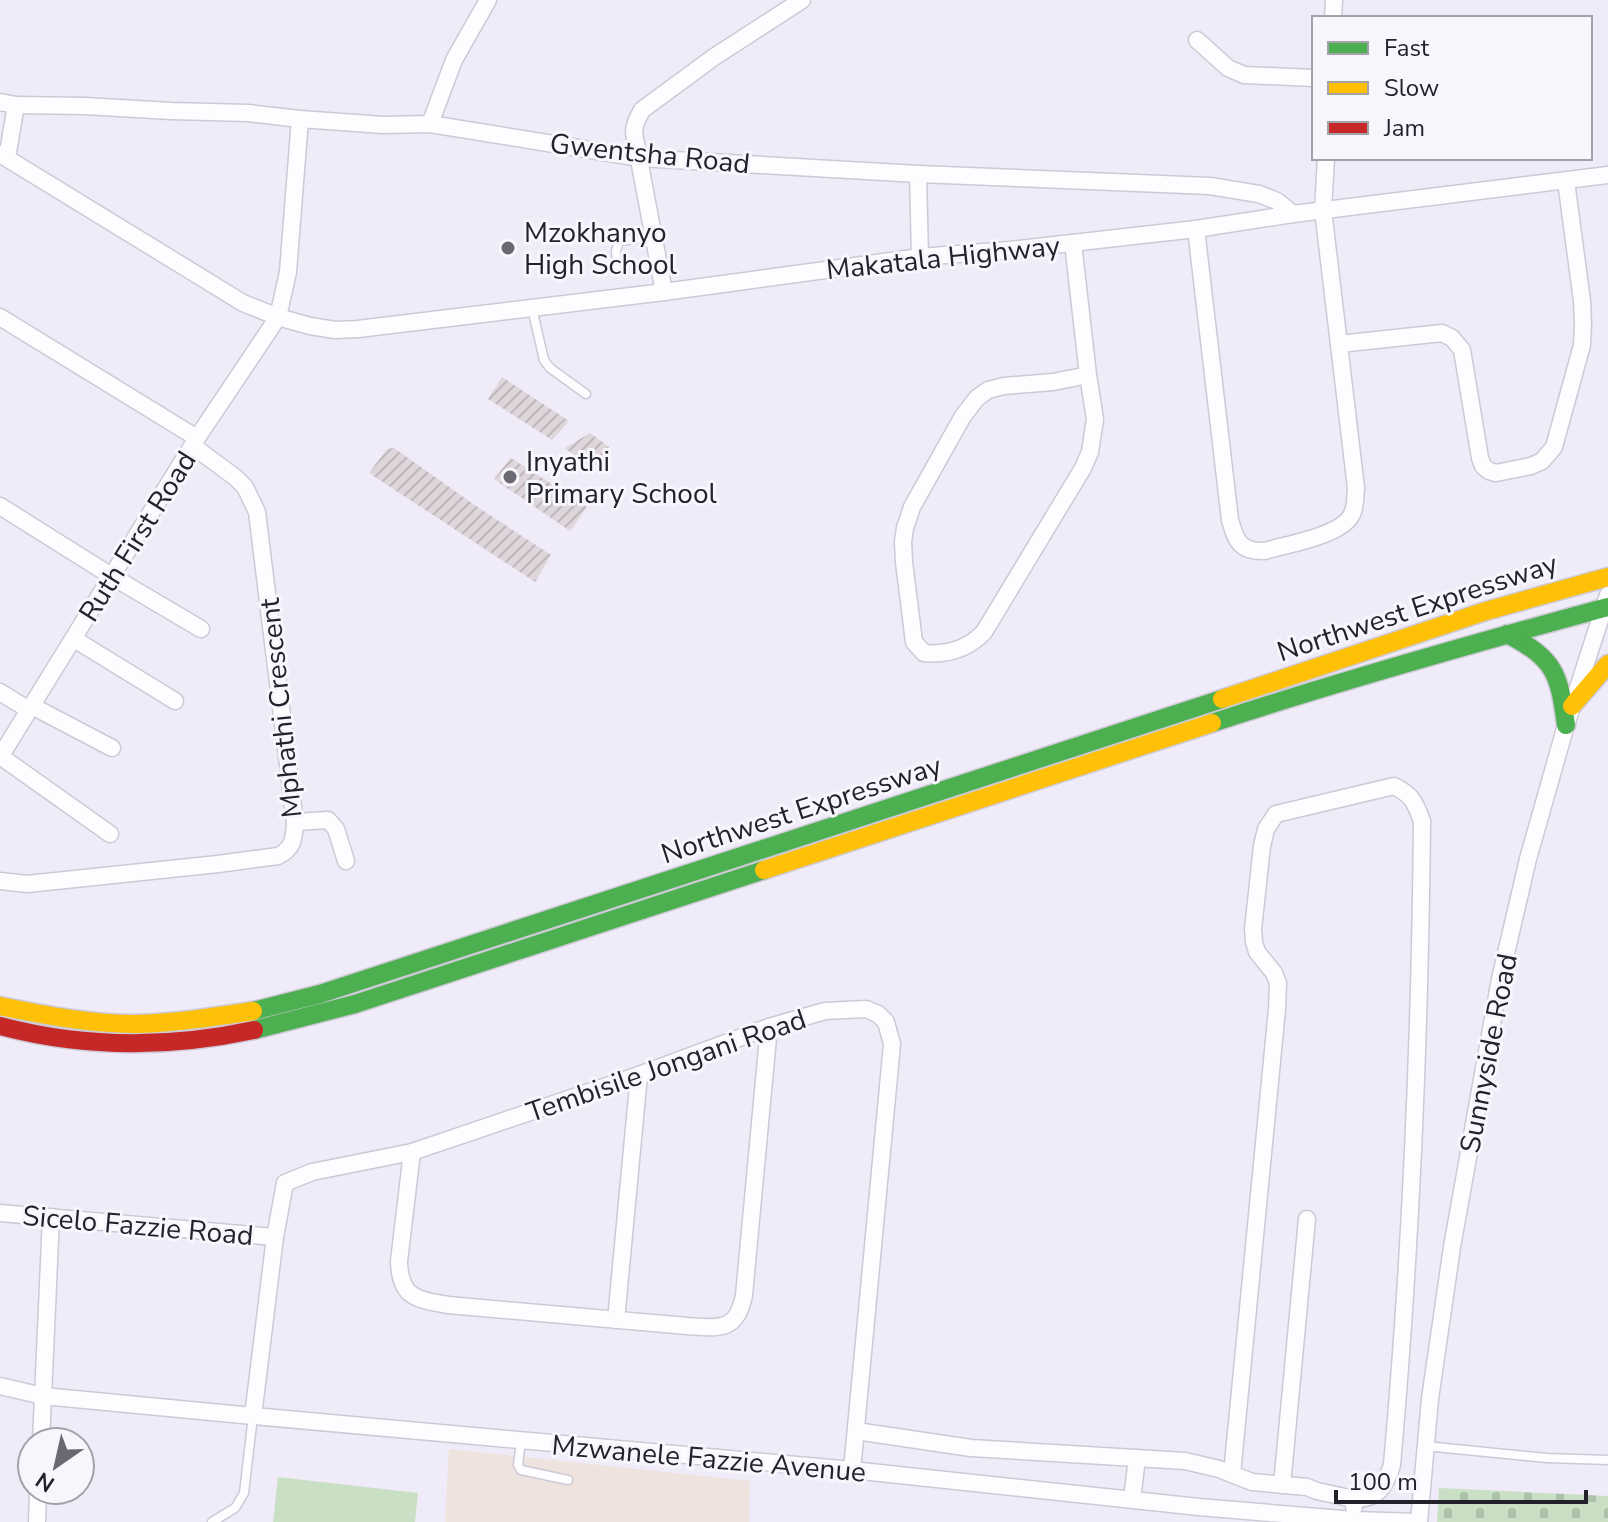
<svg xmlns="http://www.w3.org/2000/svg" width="1608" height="1522" font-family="'Nunito Sans',sans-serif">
  <defs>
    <pattern id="cemetery-stones" width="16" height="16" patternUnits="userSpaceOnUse" patternTransform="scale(2)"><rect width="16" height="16" fill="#cae0c5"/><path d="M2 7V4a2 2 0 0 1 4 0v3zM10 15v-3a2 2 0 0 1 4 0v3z" fill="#adc0a9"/></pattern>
    <pattern id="building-hatch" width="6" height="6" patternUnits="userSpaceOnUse" patternTransform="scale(2)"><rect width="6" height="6" fill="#ded6db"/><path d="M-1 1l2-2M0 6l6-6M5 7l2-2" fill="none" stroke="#beb7bc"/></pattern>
  </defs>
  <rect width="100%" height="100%" fill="#efebf8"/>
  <!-- education -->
  <polygon fill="#efe3e0" points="449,1449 750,1481 749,1522 445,1522"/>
  <!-- cemetery -->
  <polygon fill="url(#cemetery-stones)" points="1439,1488 1608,1496 1608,1522 1437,1522"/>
  <!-- garden -->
  <polygon fill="#cae0c5" points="278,1477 418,1493 415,1522 273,1522"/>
  <!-- building -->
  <g fill="url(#building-hatch)">
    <polygon points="502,377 569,421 552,440 488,399"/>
    <polygon points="590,433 609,447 593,470 565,448"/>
    <polygon points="394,448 476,506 551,555 535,582 369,473 387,449"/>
    <polygon points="511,458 528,469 524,473 530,470 587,507 570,531 494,479"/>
  </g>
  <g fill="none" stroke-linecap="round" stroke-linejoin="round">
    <!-- lane casing -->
    <g stroke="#cdc9d5" stroke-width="11">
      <g id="lane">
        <polyline points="617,265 616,251 619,241 653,237"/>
        <polyline points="532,308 544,360 550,368 586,394"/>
        <polyline points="521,1441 518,1465 521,1470 568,1480"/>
        <polyline points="1425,1446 1547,1458 1608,1460"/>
        <polyline points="212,1522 235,1508 244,1493 253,1416"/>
      </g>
    </g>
    <!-- street casing -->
    <g stroke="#cdc9d5" stroke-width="19">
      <g id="street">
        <polyline points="1333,18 1334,0"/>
        <polyline points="1197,40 1228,68 1244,75 1314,78"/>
        <polyline points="0,102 16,105"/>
        <polyline points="430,124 454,60 488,0"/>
        <polyline points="0,154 243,303 278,317 310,326 335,330 358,329 664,292 920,257 1009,250 1196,229 1293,214 1608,175"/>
        <polyline points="7,158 16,105 85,106 171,111 248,113 300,119 383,125 430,124 640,158 918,174 920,257"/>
        <polyline points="918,174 1210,186 1259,194 1277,201 1293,214"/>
        <path d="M1196,229L1230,520C1236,541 1240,552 1265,551C1287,544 1342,536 1352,514C1356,506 1355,497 1356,488L1323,210L1326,158"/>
        <path d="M1073,243L1088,375L1095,419L1090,452L1083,468L984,632C968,649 947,655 924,653L914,642L904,562L903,542L905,528L912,507L963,416L977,398L988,390L1004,386L1053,382L1088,375"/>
        <path d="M664,292L634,133C634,124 638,118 642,110L714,57L802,0"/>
        <polyline points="0,317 197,438"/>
        <polyline points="1339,344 1442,333 1452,338 1462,350 1480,458 1483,466 1489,471 1496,473 1531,466 1542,461 1554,447 1582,345 1583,324 1582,301 1566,181"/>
        <polyline points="0,506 113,577 201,629"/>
        <polyline points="74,639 175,701"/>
        <polyline points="0,692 29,710"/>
        <polyline points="32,706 112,748"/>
        <polyline points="0,756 110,834"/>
        <polyline points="0,757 197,438 278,317 288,272 300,119"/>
        <polyline points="295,822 328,820 336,829 346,861"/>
        <path d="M0,881L27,884L218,864L278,856C294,848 294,838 295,822L257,512L245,487L236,478L193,446"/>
        <path d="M412,1152L399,1261C400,1298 416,1299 448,1305L687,1326C719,1328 737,1332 744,1295L769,1027"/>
        <polyline points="0,1213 275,1237"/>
        <polyline points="616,1320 639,1075"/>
        <polyline points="0,1386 43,1396 253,1416 852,1470 1199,1507 1354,1520 1419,1522"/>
        <polyline points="253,1416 275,1237 285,1183 312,1172 412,1152 639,1075 769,1027 825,1011 866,1009 878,1014 886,1022 892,1044 852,1470"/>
        <polyline points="856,1431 971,1448 1185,1461 1219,1469 1252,1482 1307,1487 1317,1491 1354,1499 1354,1507"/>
        <polyline points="41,1442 51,1217"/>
        <path d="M1232,1474L1277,1009L1278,983L1274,973L1257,952L1254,942L1253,929L1262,846L1266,829L1276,814L1394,786C1412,795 1415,802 1422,821C1420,1036 1411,1251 1392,1465C1385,1487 1378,1499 1354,1499"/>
        <polyline points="1282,1485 1307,1219"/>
        <polyline points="1132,1499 1137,1458"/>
        <polyline points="37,1522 38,1490"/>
        <polyline points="1419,1522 1430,1399 1452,1247 1500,979 1528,859 1566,725 1608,595"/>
      </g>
    </g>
    <!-- fast casing -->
    <g stroke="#cdc9d5" stroke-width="21">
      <g id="fast">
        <path d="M1507,634C1555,659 1559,673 1566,725"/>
        <path d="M1212,723C1343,680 1475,643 1608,607"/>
        <polyline points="253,1011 320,994 1222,699"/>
        <polyline points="254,1030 355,1004 764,870"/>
      </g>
    </g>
    <!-- slow casing -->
    <g stroke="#cdc9d5" stroke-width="21">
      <g id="slow">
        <polyline points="1222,699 1486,611 1608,577"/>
        <polyline points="1572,706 1608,664"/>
        <polyline points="764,870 1212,723"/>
        <path d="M0,1006C44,1015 90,1024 136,1024C175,1023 214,1017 253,1011"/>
      </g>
    </g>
    <!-- jam casing -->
    <g stroke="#cdc9d5" stroke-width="21">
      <path id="jam" d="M0,1026C83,1048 170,1048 254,1030"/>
    </g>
    <!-- lane -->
    <use href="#lane" stroke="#fdfcfe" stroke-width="8"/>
    <!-- street -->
    <use href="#street" stroke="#fdfcfe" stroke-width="16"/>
    <!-- fast -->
    <use href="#fast" stroke="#4caf50" stroke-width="18"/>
    <!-- slow -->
    <use href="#slow" stroke="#ffc107" stroke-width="18"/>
    <!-- jam -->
    <use href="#jam" stroke="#c62828" stroke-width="18"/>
  </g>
  <!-- markers -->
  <g fill="#6b6873" stroke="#f7f6fc" stroke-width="3">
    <circle cx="508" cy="248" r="8"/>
    <circle cx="510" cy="477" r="8"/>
  </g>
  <g text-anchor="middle" stroke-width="6" stroke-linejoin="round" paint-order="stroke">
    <!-- street labels -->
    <g font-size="28" fill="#24212c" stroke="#f7f6fc">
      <text transform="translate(650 153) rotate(6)" y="10">Gwentsha Road</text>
      <text transform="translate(943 257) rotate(-6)" y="10">Makatala Highway</text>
      <text transform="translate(137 536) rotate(-58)" y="10">Ruth First Road</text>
      <text transform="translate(1417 607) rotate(-18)" y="10">Northwest Expressway</text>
      <text transform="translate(280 708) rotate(-96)" y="10">Mphathi Crescent</text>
      <text transform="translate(801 809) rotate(-18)" y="10">Northwest Expressway</text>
      <text transform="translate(1488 1053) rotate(-79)" y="10">Sunnyside Road</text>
      <text transform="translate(666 1065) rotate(-19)" y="10">Tembisile Jongani Road</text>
      <text transform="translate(138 1225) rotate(5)" y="10">Sicelo Fazzie Road</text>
      <text transform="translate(709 1458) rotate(5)" y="10">Mzwanele Fazzie Avenue</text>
    </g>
    <!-- poi labels -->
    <g font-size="28" fill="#24212c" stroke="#f7f6fc" text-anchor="start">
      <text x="524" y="242">Mzokhanyo<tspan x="524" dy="32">High School</tspan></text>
      <text x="526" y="471">Inyathi<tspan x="526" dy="32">Primary School</tspan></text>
    </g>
  </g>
  <!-- legend -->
  <rect x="1312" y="16" width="280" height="144" fill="#f7f6fc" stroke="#a3a1a9" stroke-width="2"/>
  <rect x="1328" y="42" width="40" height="12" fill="#4caf50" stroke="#a3a1a9" stroke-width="2"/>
  <text x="1384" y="56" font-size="24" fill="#24212c">Fast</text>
  <rect x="1328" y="82" width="40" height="12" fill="#ffc107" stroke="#a3a1a9" stroke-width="2"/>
  <text x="1384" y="96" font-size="24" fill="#24212c">Slow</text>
  <rect x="1328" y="122" width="40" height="12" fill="#c62828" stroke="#a3a1a9" stroke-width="2"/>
  <text x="1384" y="136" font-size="24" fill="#24212c">Jam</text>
  <!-- north arrow -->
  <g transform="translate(56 1466) rotate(214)"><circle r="38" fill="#f7f6fc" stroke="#a3a1a9" stroke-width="2"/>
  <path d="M0-6L14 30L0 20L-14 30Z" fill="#6b6873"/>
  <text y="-12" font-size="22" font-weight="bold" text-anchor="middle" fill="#24212c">N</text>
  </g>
  <!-- scale -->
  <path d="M1336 1490v12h250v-12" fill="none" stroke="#24212c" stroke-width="4"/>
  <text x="1348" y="1490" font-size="24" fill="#24212c" stroke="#f7f6fc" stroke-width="6" paint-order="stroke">100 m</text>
</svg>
